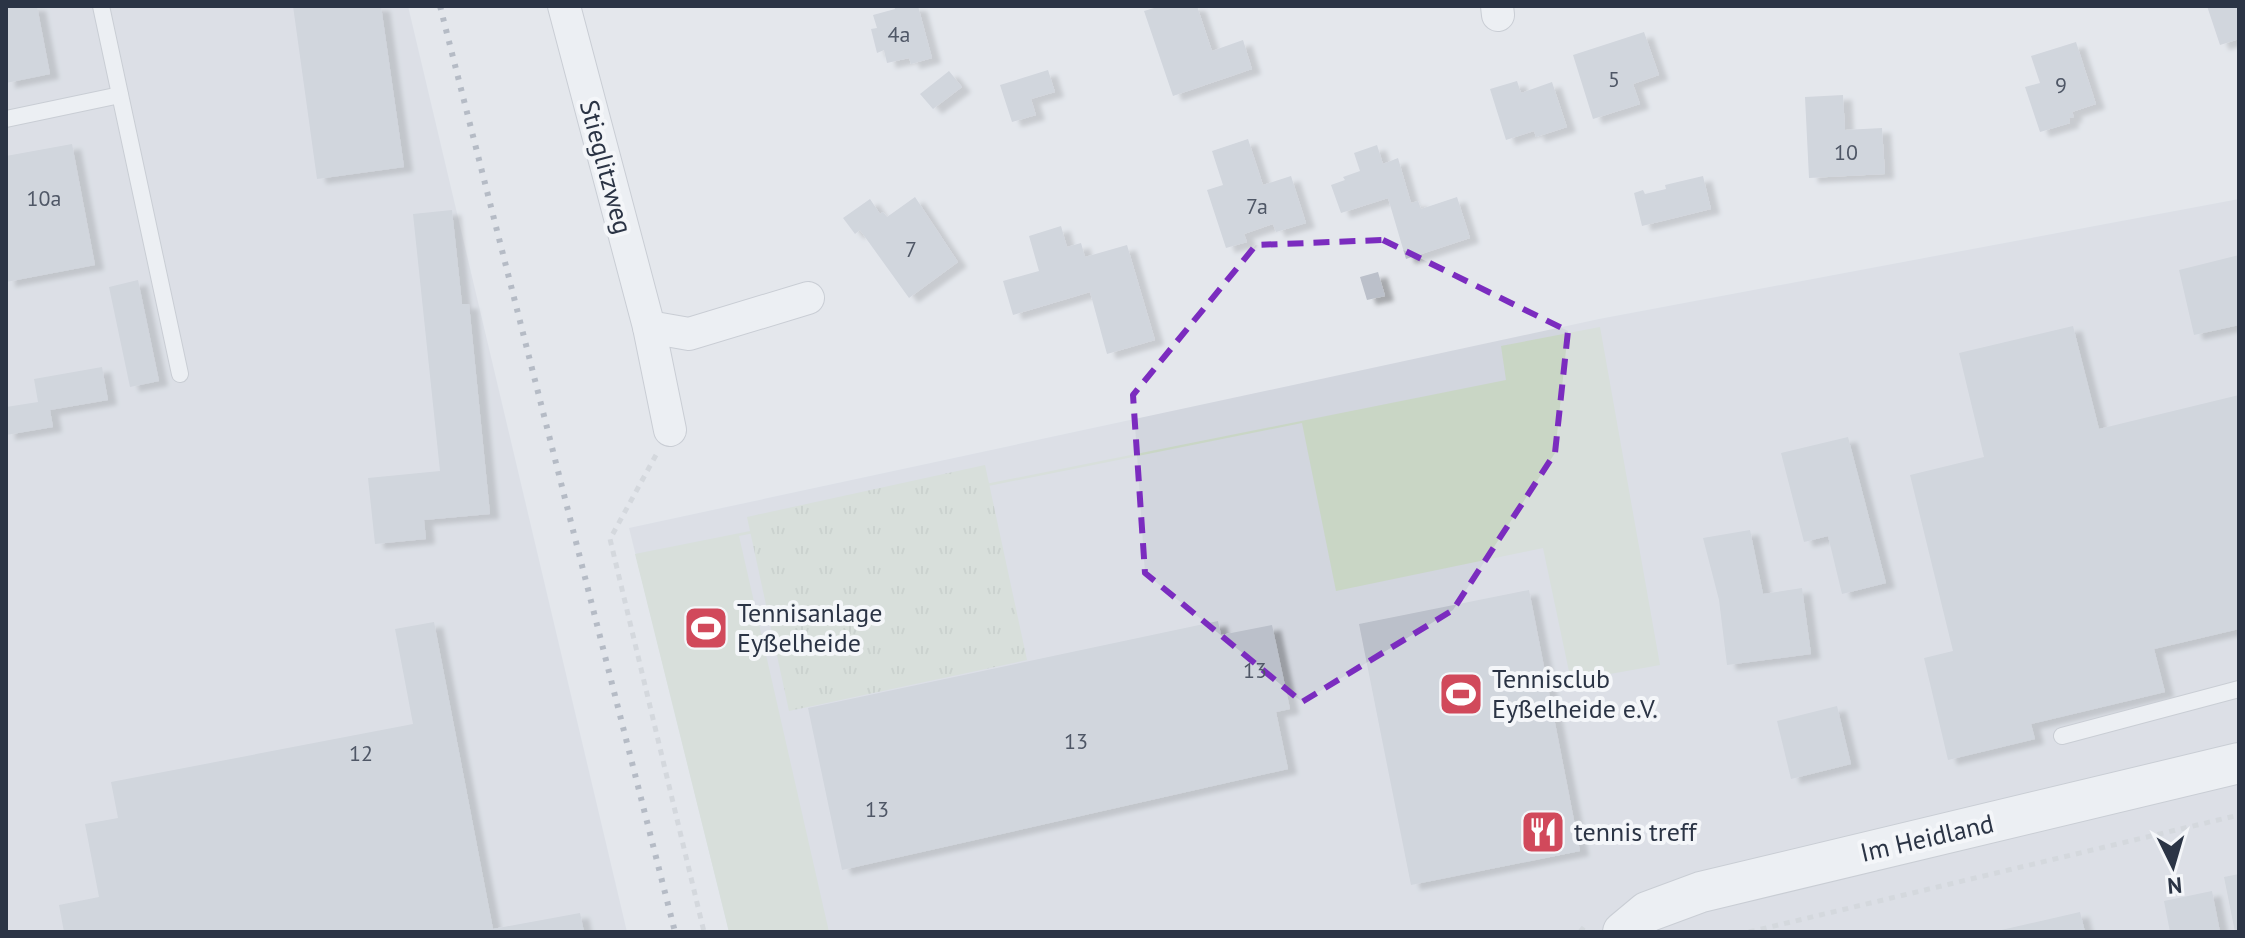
<svg xmlns="http://www.w3.org/2000/svg" width="2245" height="938" font-family="'PT Sans',sans-serif">
  <defs>
    <pattern id="park-tufts" width="24" height="20" patternUnits="userSpaceOnUse" patternTransform="scale(2)"><rect width="24" height="20" fill="#c9d6c5"/><path d="M3 7l-1-3M5 7V3M7 7l1-3M15 17l-1-3M17 17v-4M19 17l1-3" fill="none" stroke="#adb8ab"/></pattern>
    <filter id="shadow"><feDropShadow dx="9" dy="5" stdDeviation="2" flood-color="#0004"/></filter>
  </defs>
  <rect width="100%" height="100%" fill="#e4e7ec"/>
  <!-- built -->
  <g fill="#d2d6de">
    <polygon points="6,6 408,6 627,932 6,932"/>
    <polygon points="2239,199 2239,932 729,932 629,528 1599,319"/>
  </g>
  <!-- grass -->
  <polygon fill="#c9d6c5" points="1600,327 1660,665 1571,681 1543,548 1336,591 1302,423 739,536 829,932 729,932 635,554 1506,380 1501,346"/>
  <!-- park -->
  <polygon fill="url(#park-tufts)" points="985,465 1027,660 789,711 747,517"/>
  <!-- building -->
  <g fill="#bbc0ca" filter="url(#shadow)">
    <polygon points="6,6 37,6 50,74 6,83"/>
    <polygon points="293,6 381,6 404,167 317,179"/>
    <polygon points="894,6 918,6 932,58 911,64 909,58 887,63 884,50 877,53 871,29 877,28 873,15 895,9"/>
    <polygon points="1161,6 1197,6 1212,51 1243,40 1252,69 1173,96 1144,11"/>
    <polygon points="2207,6 2239,6 2239,39 2220,45"/>
    <polygon points="1644,32 1659,75 1633,84 1640,104 1593,119 1573,55"/>
    <polygon points="2076,42 2096,104 2072,112 2074,117 2069,118 2070,123 2040,132 2025,87 2040,83 2031,56"/>
    <polygon points="1048,70 1055,92 1031,99 1036,115 1012,122 1000,85"/>
    <polygon points="949,71 962,87 933,109 920,94"/>
    <polygon points="1517,81 1521,93 1552,82 1567,127 1536,137 1534,131 1506,140 1490,89"/>
    <polygon points="1843,95 1845,130 1882,128 1885,174 1809,178 1805,97"/>
    <polygon points="1248,139 1263,185 1291,176 1306,223 1276,232 1273,224 1244,234 1247,242 1226,248 1207,190 1223,185 1212,151"/>
    <polygon points="72,144 95,265 6,282 6,156"/>
    <polygon points="1377,145 1383,164 1398,158 1411,203 1418,201 1421,209 1457,197 1470,238 1406,259 1388,198 1341,213 1331,185 1345,180 1343,177 1360,171 1354,153"/>
    <polygon points="1703,176 1711,209 1642,226 1634,193 1643,190 1645,194 1666,189 1665,185"/>
    <polygon points="915,197 958,262 909,298 860,230 855,234 843,218 870,199 880,214 883,212 887,217"/>
    <polygon points="452,210 462,304 469,304 490,514 424,520 426,539 375,544 368,478 440,471 413,214"/>
    <polygon points="1061,226 1067,247 1081,243 1085,257 1127,245 1155,340 1107,354 1090,292 1013,315 1003,281 1039,271 1029,236"/>
    <polygon points="2239,255 2239,325 2194,335 2179,270"/>
    <polygon points="1378,272 1385,296 1367,300 1360,277"/>
    <polygon points="138,280 159,381 130,387 109,287"/>
    <polygon points="2073,326 2099,429 2239,395 2239,629 2154,649 2165,692 2031,724 2035,739 1948,760 1924,658 1953,651 1910,475 1984,457 1959,353"/>
    <polygon points="102,367 108,400 50,410 53,427 6,435 6,407 38,402 34,379"/>
    <polygon points="1848,437 1886,583 1842,594 1828,536 1804,542 1781,453"/>
    <polygon points="1750,530 1763,594 1802,588 1811,654 1727,665 1719,600 1703,538"/>
    <polygon points="1529,590 1580,851 1411,885 1359,624"/>
    <polygon points="1218,621 1221,635 1272,625 1290,709 1276,712 1288,769 842,870 808,708"/>
    <polygon points="434,622 493,929 580,913 584,932 64,932 59,905 99,897 85,824 118,818 111,782 413,724 395,629"/>
    <polygon points="1837,706 1851,764 1791,779 1777,721"/>
    <polygon points="2239,874 2239,932 2235,932 2224,877"/>
    <polygon points="2212,891 2220,932 2170,932 2164,901"/>
    <polygon points="2080,912 2085,932 1997,932 1997,931"/>
  </g>
  <g fill="none" stroke-linecap="round" stroke-linejoin="round">
    <!-- service casing -->
    <g stroke="#a9aeb7" stroke-width="18">
      <g id="service">
        <polyline points="101,6 180,374"/>
        <polyline points="6,119 120,95"/>
        <polyline points="2062,736 2239,689"/>
      </g>
    </g>
    <!-- minor casing -->
    <g stroke="#a9aeb7" stroke-width="34">
      <g id="minor">
        <polyline points="564,6 649,327 670,430"/>
        <polyline points="1497,6 1498,15"/>
        <polyline points="649,327 689,334 808,298"/>
      </g>
    </g>
    <!-- tertiary casing -->
    <g stroke="#a9aeb7" stroke-width="42">
      <polyline id="tertiary" points="1623,932 1647,912 1701,892 2239,763"/>
    </g>
    <!-- path -->
    <g stroke="#c2c5cb" stroke-width="5" stroke-dasharray="6 6" stroke-linecap="butt">
      <polyline points="656,455 610,539 704,932"/>
      <polyline points="1580,932 1587,923"/>
      <polyline points="1749,932 2239,815"/>
    </g>
    <!-- service -->
    <use href="#service" stroke="#f7f8fa" stroke-width="16"/>
    <!-- minor -->
    <use href="#minor" stroke="#f7f8fa" stroke-width="32"/>
    <!-- tertiary -->
    <use href="#tertiary" stroke="#f7f8fa" stroke-width="40"/>
    <!-- rail -->
    <polyline stroke="#7d8696" stroke-width="6" stroke-dasharray="4 8" stroke-linecap="butt" points="440,6 675,932"/>
  </g>
  <!-- marked area -->
  <path d="M0 0H2245V938H0ZM1383,240L1568,331L1555,453L1453,610L1302,702L1145,573L1133,395L1256,245Z" fill="#e4e7ec" fill-opacity=".55" fill-rule="evenodd"/>
  <path fill="none" stroke="#7b2cbf" stroke-width="6" stroke-dasharray="16 10" stroke-linejoin="round" d="M1383,240L1568,331L1555,453L1453,610L1302,702L1145,573L1133,395L1256,245Z"/>
  <!-- icons -->
  <defs>
    <g id="stadium-square" transform="scale(2.3)"><rect x="-9" y="-9" width="18" height="18" rx="4" fill="#d1495b" stroke="#f4f6f9"/><path d="M0-5a6.5 5 0 1 0 0 10a6.5 5 0 1 0 0-10ZM-3.5-1.8h7v3.6h-7Z" fill="#fff"/></g>
    <g id="restaurant-square" transform="scale(2.3)"><rect x="-9" y="-9" width="18" height="18" rx="4" fill="#d1495b" stroke="#f4f6f9"/><path d="M-5-6h1v4h1v-4h1v4h1v-4h1v5L-1.5 .5V6h-2V.5L-5-1ZM5-6V6H3V1.5H1.5Q1.5-4 5-6Z" fill="#fff"/></g>
  </defs>
  <g fill-rule="evenodd">
    <use href="#stadium-square" x="706" y="628"/>
    <use href="#stadium-square" x="1461" y="694"/>
    <use href="#restaurant-square" x="1543" y="832"/>
  </g>
  <g text-anchor="middle" stroke-width="8" stroke-linejoin="round" paint-order="stroke">
    <!-- number labels -->
    <g font-size="22" fill="#4f5766">
      <text x="899" y="42">4a</text>
      <text x="1614" y="87">5</text>
      <text x="2061" y="93">9</text>
      <text x="1846" y="160">10</text>
      <text x="44" y="206">10a</text>
      <text x="1257" y="214">7a</text>
      <text x="911" y="257">7</text>
      <text x="1255" y="678">13</text>
      <text x="1076" y="749">13</text>
      <text x="361" y="761">12</text>
      <text x="877" y="817">13</text>
    </g>
    <!-- street labels -->
    <g font-size="26" fill="#2b3445" stroke="#f4f6f9">
      <text transform="translate(606 167) rotate(75)" y="9">Stieglitzweg</text>
      <text transform="translate(1927 838) rotate(-13)" y="9">Im Heidland</text>
    </g>
    <!-- poi labels -->
    <g font-size="26" fill="#2b3445" stroke="#f4f6f9" text-anchor="start">
      <text x="737" y="622">Tennisanlage<tspan x="737" dy="30">Eyßelheide</tspan></text>
      <text x="1492" y="688">Tennisclub<tspan x="1492" dy="30">Eyßelheide e.V.</tspan></text>
      <text x="1574" y="841">tennis treff</text>
    </g>
  </g>
  <!-- border -->
  <rect width="2245" height="938" fill="none" stroke="#2b3445" stroke-width="16"/>
  <!-- north arrow -->
  <g transform="translate(2173 866) rotate(175)" stroke="#f4f6f9" stroke-width="6" paint-order="stroke">
  <path d="M0-6L14 30L0 20L-14 30Z" fill="#2b3445"/>
  <text y="-12" font-size="22" font-weight="bold" text-anchor="middle" fill="#2b3445">N</text>
  </g>
</svg>
